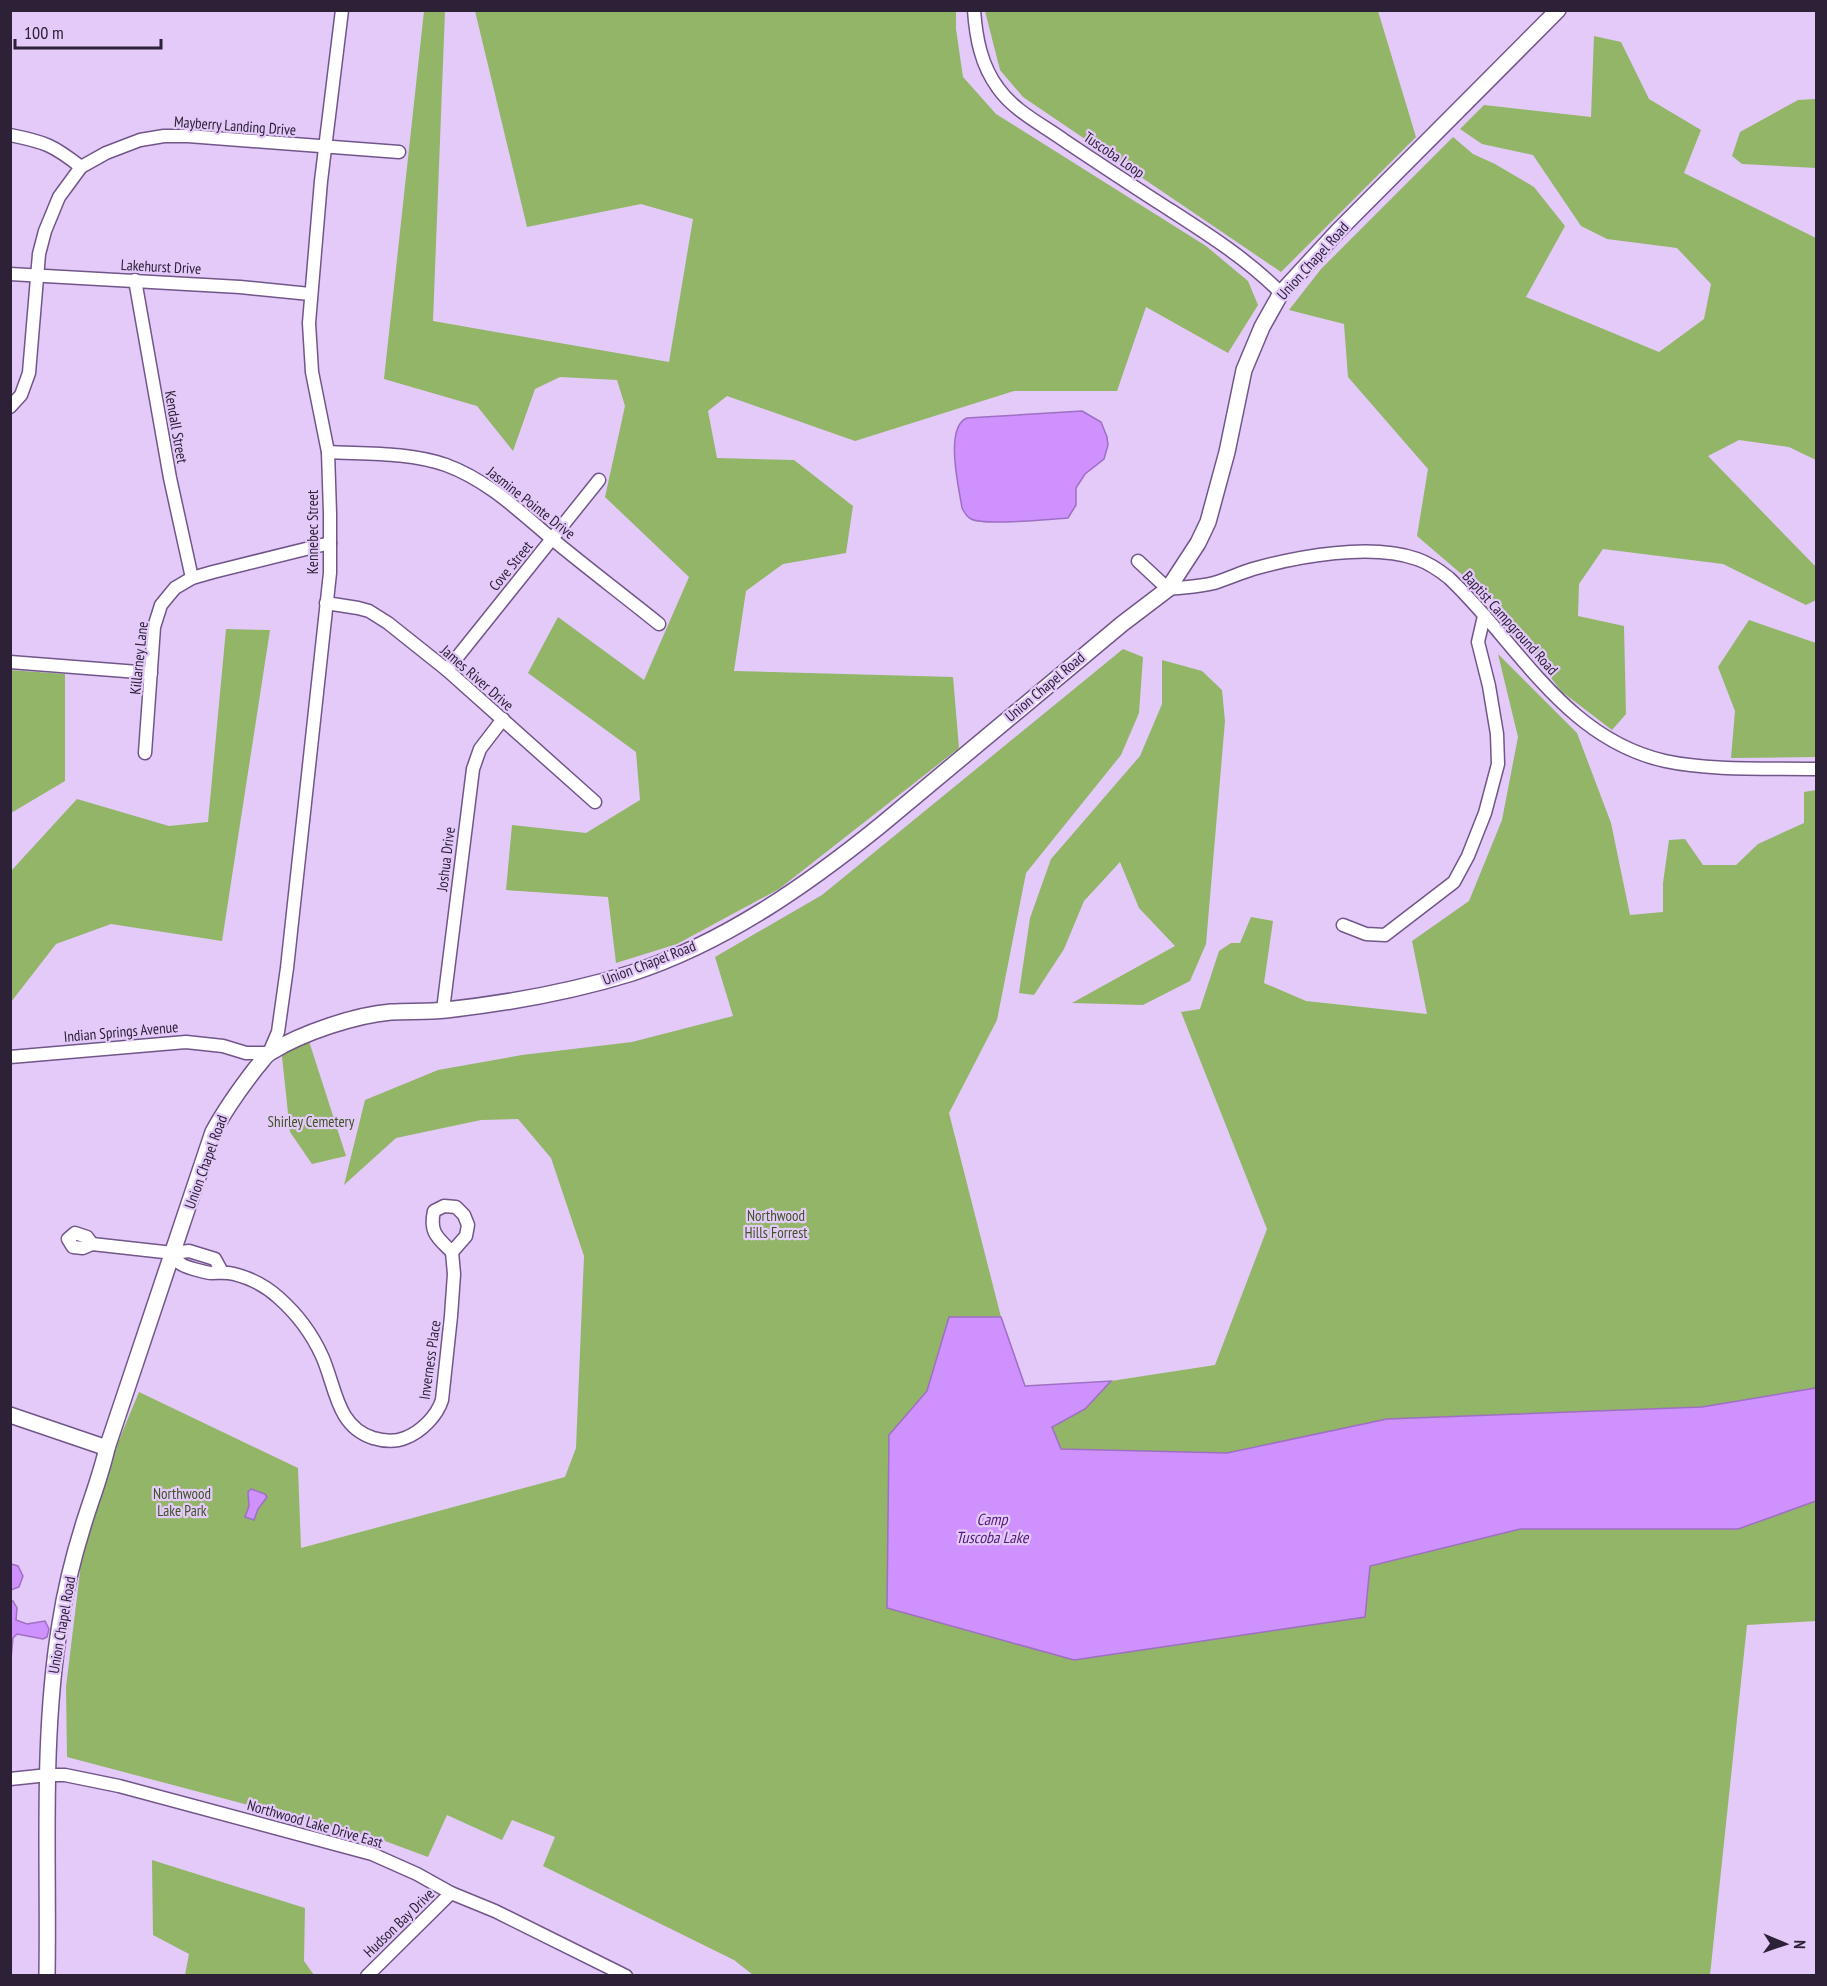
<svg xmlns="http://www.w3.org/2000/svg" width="1827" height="1986" font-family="'PT Sans Narrow',sans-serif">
  <rect width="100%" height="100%" fill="#e3caf9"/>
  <!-- green -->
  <g fill="#92b567">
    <polygon points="475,11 956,11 956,29 963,77 996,114 1206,246 1248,281 1258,305 1228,353 1146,307 1117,391 1014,391 855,441 727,396 708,411 717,458 794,460 853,506 846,553 783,564 746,591 734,671 953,677 959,748 779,889 677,944 616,963 608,897 506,890 512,825 586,833 640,800 636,752 528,673 558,617 644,680 689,577 605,497 625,406 617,380 560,377 535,389 513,451 477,406 384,379 424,11 445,11 433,321 669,362 693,219 641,204 527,227"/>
    <polygon points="985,11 1378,11 1416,137 1281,272 1023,97 1000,70"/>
    <polygon points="1594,36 1621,42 1649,99 1701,130 1684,173 1816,238 1816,460 1789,447 1739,440 1708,456 1816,567 1816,600 1806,605 1723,564 1603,549 1579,584 1578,616 1624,626 1626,714 1612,730 1561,691 1493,601 1417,536 1428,469 1348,377 1344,324 1289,310 1321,269 1453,137 1473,154 1495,164 1534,187 1565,226 1526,297 1659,352 1704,319 1711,284 1677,248 1607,239 1581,226 1533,155 1482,144 1460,129 1484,105 1591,117"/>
    <polygon points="1816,99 1816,168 1742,164 1732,156 1740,132 1798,100"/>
    <polygon points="1749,620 1816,643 1816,757 1731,758 1735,711 1718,667"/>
    <polygon points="226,629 270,630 222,941 111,924 56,944 11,1002 11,871 77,799 169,826 208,822"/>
    <polygon points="1123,649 1143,657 1139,713 1121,755 1026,873 997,1020 949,1113 1001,1317 949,1317 927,1391 889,1435 1370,1566 1520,1529 1738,1529 1816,1501 1816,1621 1747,1625 1710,1975 753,1975 734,1960 543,1866 555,1837 512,1820 502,1840 447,1815 428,1857 385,1841 67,1757 66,1687 80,1572 82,1529 139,1392 298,1468 301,1548 565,1477 576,1448 584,1256 551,1158 518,1119 481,1120 396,1138 344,1185 365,1100 438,1070 522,1055 632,1042 733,1016 715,957 822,895"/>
    <polygon points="1498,654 1577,733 1611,823 1630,915 1663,912 1663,883 1669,840 1685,839 1703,865 1736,865 1758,844 1804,823 1804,792 1816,790 1816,1388 1702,1407 1387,1419 1227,1453 1061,1449 1052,1427 1085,1409 1111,1381 1215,1365 1267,1229 1181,1012 1200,1009 1219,951 1231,943 1240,943 1251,917 1273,921 1264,983 1306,1001 1427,1014 1412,941 1469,901 1502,820 1518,737"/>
    <polygon points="1162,660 1202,671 1222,690 1225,721 1206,944 1190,981 1143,1005 1072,1003 1175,946 1139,908 1120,862 1084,901 1064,949 1034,995 1019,993 1030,918 1051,859 1140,756 1162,704"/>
    <polygon points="10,670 65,674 65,781 11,813"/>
    <polygon points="307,1035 346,1156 312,1164 290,1132 281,1047"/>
    <polygon points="152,1860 305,1908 304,1961 314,1975 185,1975 189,1954 153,1935"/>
  </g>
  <!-- water -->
  <g fill="#ce91fd" stroke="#9e6fc2" stroke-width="1.5">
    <path d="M1082,411L1101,422L1107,437L1108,445L1104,459L1085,474L1076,488V505L1068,518C1049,519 985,526 971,519C967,517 964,512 962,508C959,488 944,427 967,418Z"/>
    <polygon points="949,1317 1001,1317 1025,1386 1111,1381 1085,1409 1052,1427 1061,1449 1227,1453 1387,1419 1702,1407 1816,1388 1816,1501 1738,1529 1520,1529 1370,1566 1365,1617 1074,1660 887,1608 889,1435 927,1391"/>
    <polygon points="251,1489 265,1494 267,1497 258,1509 254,1520 245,1517 249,1506 248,1492"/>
    <polygon points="11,1564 18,1566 23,1576 19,1587 11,1590"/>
    <polygon points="13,1601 17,1608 16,1620 27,1624 45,1621 49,1629 47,1637 43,1639 17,1634 13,1638 11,1659 10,1602"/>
  </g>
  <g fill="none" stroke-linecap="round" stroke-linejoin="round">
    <!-- minor casing -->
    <g stroke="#725689" stroke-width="15">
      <g id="minor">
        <path d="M974,10C976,38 981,65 998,88C1014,111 1043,125 1065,141C1098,163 1131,185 1164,206C1206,233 1246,258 1281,293"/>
        <path d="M10,135C45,142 53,145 81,167"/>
        <polyline points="10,274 240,287 310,294"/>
        <polyline points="135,280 170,478 192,578"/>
        <polyline points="10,407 21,395 29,373 39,254 45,231 59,197 81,167 106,153 140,140 164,136 188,136 399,152"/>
        <path d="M328,452C366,454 409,452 446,465C487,480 518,510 551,538C586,567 623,595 659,624"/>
        <path d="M1138,561L1168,589C1183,587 1199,587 1214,583C1227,579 1240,573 1253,569C1299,556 1371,543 1417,559C1429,563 1439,570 1449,578C1519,644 1564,738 1665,761C1711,771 1769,768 1816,769"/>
        <polyline points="326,603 358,608 369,611 388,623 447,670 595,802"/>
        <polyline points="10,662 151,673"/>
        <polyline points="447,670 599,480"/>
        <polyline points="145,753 154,627 161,605 175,588 192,578 213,572 330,543"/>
        <polyline points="1343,925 1366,934 1385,935 1454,882 1468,856 1485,813 1498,764 1497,734 1489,686 1478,642 1484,616"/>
        <polyline points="443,1010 473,769 480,749 503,719"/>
        <polyline points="10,1057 186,1042 223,1046 246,1053 269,1053 278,1032 287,968 330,573 330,513 328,452 312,372 309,323 321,181 342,10"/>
        <path d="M444,1206L456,1207L464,1215L468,1225L466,1236L452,1252C438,1238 429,1233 434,1211Z"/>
        <polygon points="75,1233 87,1237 92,1244 83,1248 73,1247 68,1239"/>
        <polyline points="92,1244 173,1253"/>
        <path d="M222,1272L215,1259L189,1251L173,1253C175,1257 178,1262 181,1264C185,1267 206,1273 212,1273C220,1273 226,1272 234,1274C250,1278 267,1287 279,1298C297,1314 312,1334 322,1356C336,1387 336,1426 373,1438C383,1441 395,1442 405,1438C421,1432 437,1416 442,1400L451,1316L454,1274L452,1252"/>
        <polyline points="10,1779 48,1775 65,1775 119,1786 372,1854 417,1874 451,1893 495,1911 626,1976"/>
        <polyline points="367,1976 451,1893"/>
      </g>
    </g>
    <!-- tertiary casing -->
    <g stroke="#725689" stroke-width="18">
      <g id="tertiary">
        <polyline points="10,1415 107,1448"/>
        <path d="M47,1976C49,1858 41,1741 60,1624C65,1591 73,1558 83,1526C91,1500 101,1475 107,1448L213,1132C226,1108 239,1090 256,1068C261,1063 265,1055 271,1052C302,1033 355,1015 391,1012C409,1011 428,1012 446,1010C509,1003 571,992 632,973C724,943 807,885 881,825L1122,624L1168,589L1198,543L1208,522L1227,452L1244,370L1262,327L1281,293L1337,232L1558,10"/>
      </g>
    </g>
    <!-- minor -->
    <use href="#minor" stroke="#fff" stroke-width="12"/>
    <!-- tertiary -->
    <use href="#tertiary" stroke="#fff" stroke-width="15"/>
  </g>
  <g text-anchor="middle" stroke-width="4.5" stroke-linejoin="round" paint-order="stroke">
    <!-- street labels -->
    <g font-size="15" fill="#2d2137" stroke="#e3caf9">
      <text transform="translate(235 126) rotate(4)" y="5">Mayberry Landing Drive</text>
      <text transform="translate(1114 155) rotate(34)" y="5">Tuscoba Loop</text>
      <text transform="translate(1313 261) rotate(-48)" y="5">Union Chapel Road</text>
      <text transform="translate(161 267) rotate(3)" y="5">Lakehurst Drive</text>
      <text transform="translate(176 427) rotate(80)" y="5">Kendall Street</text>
      <text transform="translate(531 503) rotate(38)" y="5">Jasmine Pointe Drive</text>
      <text transform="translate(313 532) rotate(-90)" y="5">Kennebec Street</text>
      <text transform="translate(511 566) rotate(-51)" y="5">Cove Street</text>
      <text transform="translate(1510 623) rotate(48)" y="5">Baptist Campground Road</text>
      <text transform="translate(139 658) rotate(-84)" y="5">Killarney Lane</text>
      <text transform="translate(477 678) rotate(41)" y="5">James River Drive</text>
      <text transform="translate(1045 687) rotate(-40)" y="5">Union Chapel Road</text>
      <text transform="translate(446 859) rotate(-83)" y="5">Joshua Drive</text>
      <text transform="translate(649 963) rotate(-21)" y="5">Union Chapel Road</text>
      <text transform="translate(121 1032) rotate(-5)" y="5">Indian Springs Avenue</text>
      <text transform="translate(206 1162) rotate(-70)" y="5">Union Chapel Road</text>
      <text transform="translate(430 1360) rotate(-82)" y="5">Inverness Place</text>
      <text transform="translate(62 1625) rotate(-80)" y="5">Union Chapel Road</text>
      <text transform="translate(315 1824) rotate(16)" y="5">Northwood Lake Drive East</text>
      <text transform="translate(399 1923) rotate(-44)" y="5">Hudson Bay Drive</text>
    </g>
    <!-- park labels -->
    <g font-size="15" fill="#3e5323" stroke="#e3caf9">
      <text x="311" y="1127">Shirley Cemetery</text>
      <text x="776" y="1221">Northwood<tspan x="776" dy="17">Hills Forrest</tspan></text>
      <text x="182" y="1499">Northwood<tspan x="182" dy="17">Lake Park</tspan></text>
    </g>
    <!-- water labels -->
    <g font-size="16" font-style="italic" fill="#541978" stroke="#e3caf9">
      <text x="992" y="1525">Camp<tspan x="992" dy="18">Tuscoba Lake</tspan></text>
    </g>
  </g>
  <!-- border -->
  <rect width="1827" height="1986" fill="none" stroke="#2d2137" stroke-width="24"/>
  <!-- north arrow -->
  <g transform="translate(1785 1944) rotate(92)" stroke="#e3caf9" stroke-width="4.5" paint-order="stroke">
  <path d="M0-4.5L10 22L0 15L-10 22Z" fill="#2d2137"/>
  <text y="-9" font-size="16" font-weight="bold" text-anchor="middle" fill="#2d2137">N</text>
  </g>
  <!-- scale -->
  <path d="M15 39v9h146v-9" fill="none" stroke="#2d2137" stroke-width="3"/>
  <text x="24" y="39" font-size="18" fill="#2d2137" stroke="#e3caf9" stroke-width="4.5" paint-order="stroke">100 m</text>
</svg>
